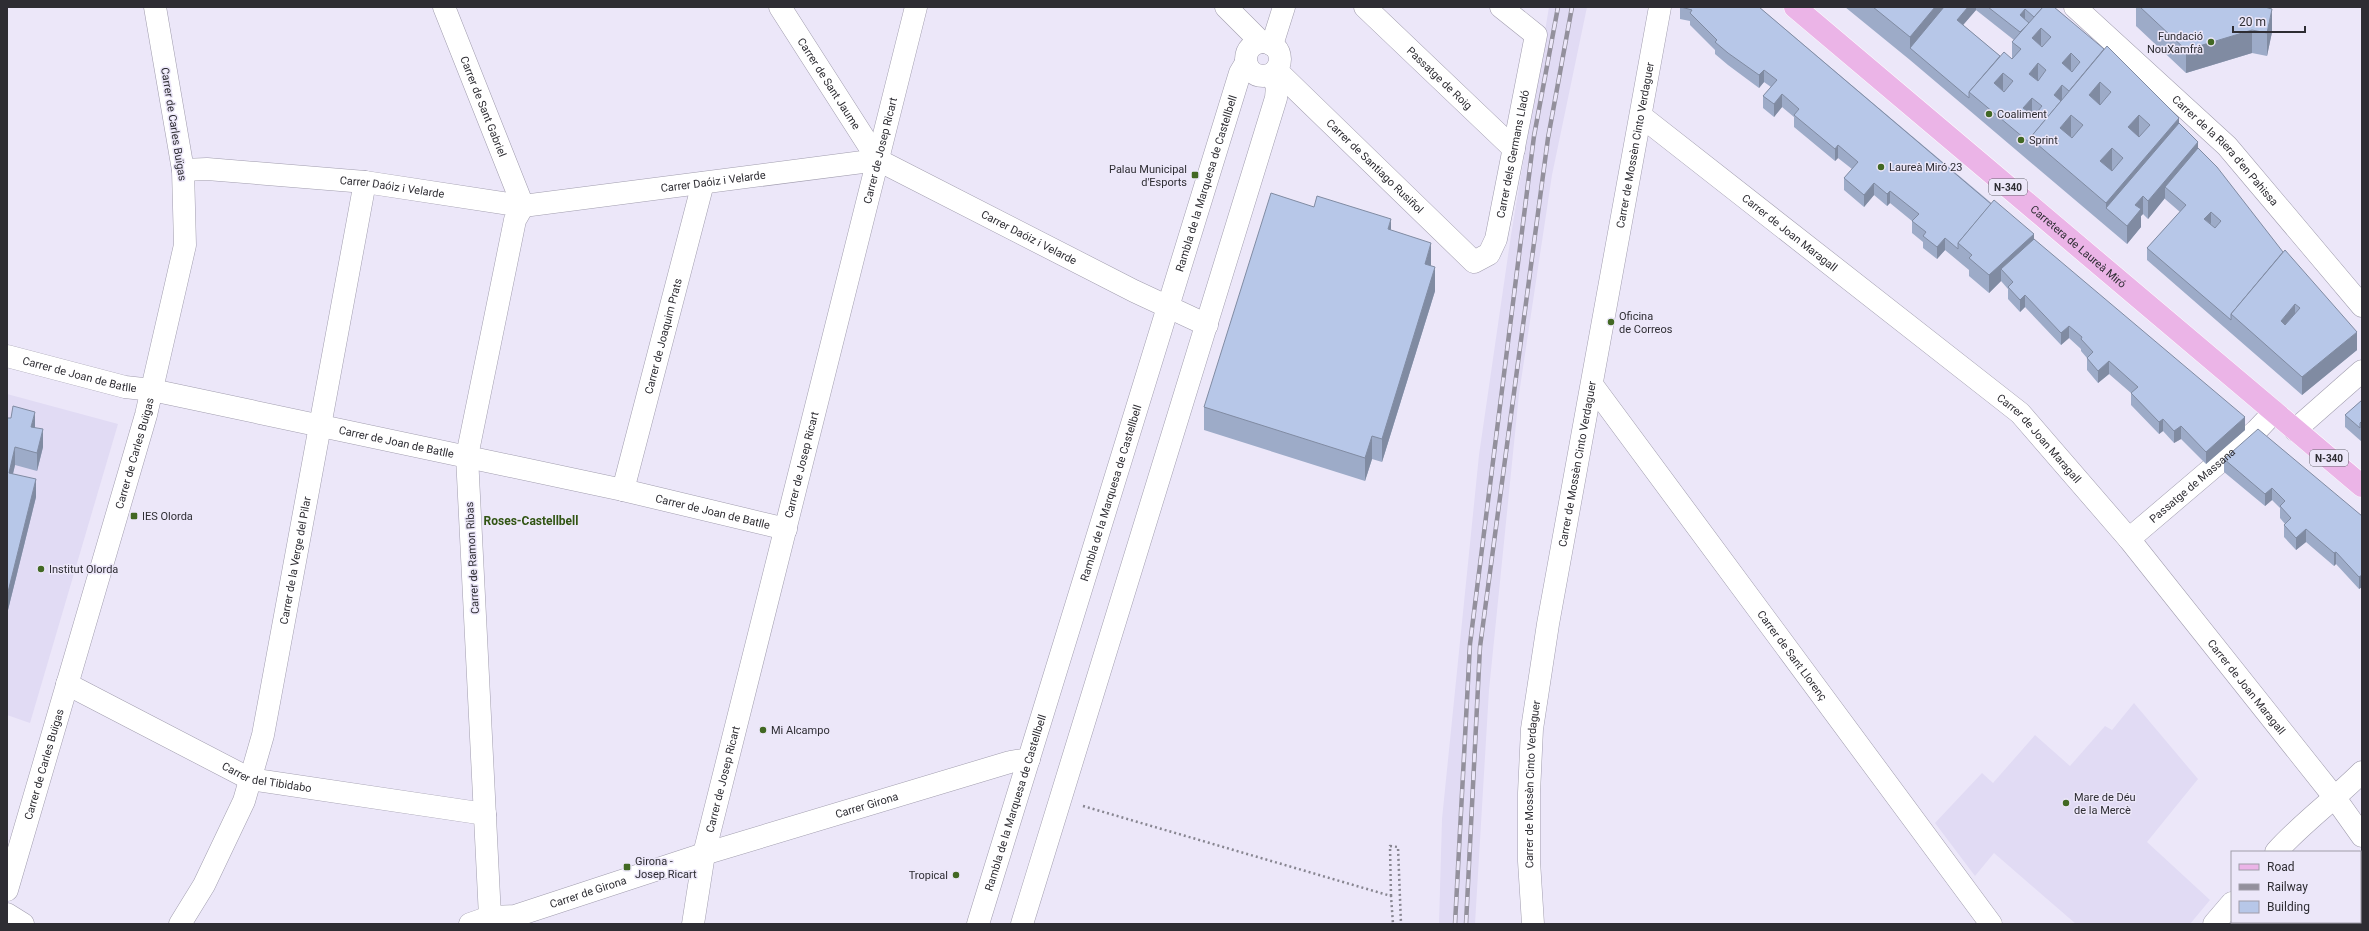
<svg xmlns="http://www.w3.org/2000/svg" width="2369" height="931" font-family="Roboto,sans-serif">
  <rect width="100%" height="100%" fill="#ece7f9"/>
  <!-- built -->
  <g fill="#e1dbf4">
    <polygon points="1549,7 1587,7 1552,175 1519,394 1489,690 1475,924 1439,924 1442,819 1479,455 1511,235"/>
    <polygon points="7,394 118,424 30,723 7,715"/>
    <polygon points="2134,703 2198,779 2147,842 2210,900 2190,924 2076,924 1994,853 1975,876 1935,823 1982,773 1993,783 2035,735 2070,766 2105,726 2112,730"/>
  </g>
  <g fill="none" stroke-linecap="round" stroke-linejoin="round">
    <!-- minor casing -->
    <g stroke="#a19dae" stroke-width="23">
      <g id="minor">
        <path id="s1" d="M444,7L523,206"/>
        <path id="s2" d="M780,7L878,160"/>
        <polyline points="1226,7 1261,42"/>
        <path id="s3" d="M1365,7L1514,149"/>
        <path id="s4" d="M2075,7L2227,146L2362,306"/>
        <circle cx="1263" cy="59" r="17"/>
        <polyline points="1272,45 1284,7"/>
        <path id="s5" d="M1276,70L1474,262L1489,254L1496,239L1536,35L1501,7"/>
        <path id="s6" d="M1641,116L2020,413L2129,539L2335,798L2362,836"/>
        <path id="s7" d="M183,170L207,169L365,182L523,206L878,160L1134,291L1207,325"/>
        <path id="s8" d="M7,356L125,387L152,390L623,490L786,529"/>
        <path id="s9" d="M1593,386L1991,924"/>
        <polyline points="2295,430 2362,371"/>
        <path id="s10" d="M623,490L703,183"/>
        <path id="s11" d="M2129,539L2256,431L2274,412"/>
        <path id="s12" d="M67,684L250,779L485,814"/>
        <path d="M2276,852C2302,823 2334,800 2362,772"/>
        <path id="s13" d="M7,890L146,415L185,245L183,170L155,7"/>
        <polyline points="7,914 23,924"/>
        <polyline points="490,917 467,456 515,220 523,206"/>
        <path id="s14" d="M180,924L204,885L244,801L263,735L365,182"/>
        <path id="s15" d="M470,924L490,917L515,916L704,854L1010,762L1029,759"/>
        <path id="s16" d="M693,924L704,854L916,7"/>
        <path id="s17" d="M978,924L1240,73L1246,63"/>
        <polyline points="1022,924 1276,98 1277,86 1271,75"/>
        <path id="s18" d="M1533,924L1529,861V793L1532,729L1548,624L1660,7"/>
        <polyline points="2214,924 2232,903"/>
      </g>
    </g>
    <!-- major casing -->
    <g stroke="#fff" stroke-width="23">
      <g id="major">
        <path id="s19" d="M1795,7L2362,486"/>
      </g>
    </g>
    <!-- path -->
    <g stroke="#888691" stroke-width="2.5" stroke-dasharray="2 3" stroke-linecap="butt">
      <polyline points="1083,806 1391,896 1393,924"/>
      <polyline points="1391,896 1390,846 1398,847 1401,924"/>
    </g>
    <!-- minor -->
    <use href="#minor" stroke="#fff" stroke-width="22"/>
    <!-- major -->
    <use href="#major" stroke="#ebb4e7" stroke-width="22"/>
    <!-- rail casing -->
    <g stroke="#93909c" stroke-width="4.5">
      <g id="rail">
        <polyline points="1455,924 1470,644 1534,136 1558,7"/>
        <polyline points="1466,924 1480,647 1548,138 1572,7"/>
      </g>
    </g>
    <!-- rail -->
    <use href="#rail" stroke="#ece7f9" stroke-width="3" stroke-dasharray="9" stroke-linecap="butt"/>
  </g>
  <!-- wall -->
  <g fill="#9dabc8" fill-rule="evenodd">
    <polygon points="1680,7 1759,7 2034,239 2245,430 2206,464 2181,439 2174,443 2163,431 2159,434 2131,405 2131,393 2109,374 2098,383 2087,370 2087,358 2081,351 2081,349 2069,338 2061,345 2025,307 2020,312 2008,299 2008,289 2001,281 1989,293 1969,276 1969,270 1945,250 1937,259 1923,248 1923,242 1912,233 1912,221 1890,203 1887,206 1874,195 1864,207 1844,190 1844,178 1852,169 1838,158 1835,161 1794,127 1794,117 1782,107 1774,117 1763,108 1763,96 1771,87 1764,82 1759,88 1728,65 1715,54 1715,50 1690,25 1690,21 1680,19"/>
    <path d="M1845,7H2054L2179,123L2198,148L2357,350L2302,395L2147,260V248L2180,212L2165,199V198L2148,219L2143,214L2141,216V227L2127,244L1969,110L1910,60ZM1976,10L2014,40L2012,42V59L2000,56L1963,25Z"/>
    <polygon points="2136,7 2265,7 2272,32 2267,56 2252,53 2186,73 2136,26"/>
    <polygon points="1391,230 1431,266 1435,291 1382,462 1372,459 1365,481 1204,430 1204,407"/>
    <polygon points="2362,400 2362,442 2345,427 2345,415"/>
    <polygon points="7,418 35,427 43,447 37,471 15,465 13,474 36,497 7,614"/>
    <polygon points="2224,459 2362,516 2362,587 2359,589 2336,564 2334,566 2306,542 2296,550 2284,537 2284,525 2285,524 2280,518 2280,508 2272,500 2265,506 2224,472"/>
  </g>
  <!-- shaded-wall -->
  <g fill="#808ba2">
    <polygon points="1935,7 1955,7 1910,48 1910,37"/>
    <polygon points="1968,7 1976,7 1976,10 1957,32 1957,20"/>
    <polygon points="2025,9 2025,21 2020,15"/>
    <polygon points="2272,9 2272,32 2267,56 2267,33"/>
    <polygon points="2041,28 2041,46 2032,38"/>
    <polygon points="2252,30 2252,53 2186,73 2186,50"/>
    <polygon points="2071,53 2071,71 2062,63"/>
    <polygon points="2038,63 2038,81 2029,74"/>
    <polygon points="1764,70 1764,82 1759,88 1759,75"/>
    <polygon points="2003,73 2003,91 1994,83"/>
    <polygon points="2100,82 2100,105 2089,95"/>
    <polygon points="2062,85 2062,103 2054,95"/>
    <polygon points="1782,94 1782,107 1774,117 1774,104"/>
    <polygon points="2032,98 2032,116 2023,108"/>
    <polygon points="2071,115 2071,138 2060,128"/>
    <polygon points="2139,115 2139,138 2128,127"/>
    <polygon points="2179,118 2179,141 2106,208 2106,203"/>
    <polygon points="2198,142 2198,160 2165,187 2165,198 2148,219 2148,201"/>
    <polygon points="1838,145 1838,158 1835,161 1835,149"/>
    <polygon points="2112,148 2112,171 2100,161"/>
    <polygon points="1874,183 1874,195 1864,207 1864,195"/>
    <polygon points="1890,191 1890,203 1887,206 1887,194"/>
    <polygon points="2143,196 2143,214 2141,216 2141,227 2127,244 2127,226 2135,205"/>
    <polygon points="2211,212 2211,224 2204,219"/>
    <polygon points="1391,219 1391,242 1388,229"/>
    <polygon points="2034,234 2034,252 2001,269 2001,281 1989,293 1989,275"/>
    <polygon points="1945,238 1945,250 1937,259 1937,247"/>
    <polygon points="1431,243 1431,266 1425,264"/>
    <polygon points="1435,267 1435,291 1382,462 1382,439"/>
    <polygon points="2025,295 2025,307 2020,312 2020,300"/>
    <polygon points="2295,304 2295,322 2281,339 2281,321"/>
    <polygon points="2069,326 2069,338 2061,345 2061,333"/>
    <polygon points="2357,332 2357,350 2302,395 2302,377"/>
    <polygon points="2109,361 2109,374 2098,383 2098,371"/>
    <polygon points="35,412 35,430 31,427"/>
    <polygon points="2245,417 2245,430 2206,464 2206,452"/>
    <polygon points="2163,419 2163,431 2159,434 2159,422"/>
    <polygon points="2181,426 2181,439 2174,443 2174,431"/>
    <polygon points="43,429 43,447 37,471 37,453"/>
    <polygon points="1372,436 1372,459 1365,481 1365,458"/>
    <polygon points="15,447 15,465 9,490 9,473"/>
    <polygon points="36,479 36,497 7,614 7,596"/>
    <polygon points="2272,488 2272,500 2265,506 2265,494"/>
    <polygon points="2306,529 2306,542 2296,550 2296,538"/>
    <polygon points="2336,552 2336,564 2334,566 2334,553"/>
    <polygon points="2362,575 2362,587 2359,589 2359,577"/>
  </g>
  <!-- building -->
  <g fill="#b7c7e8" stroke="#808ba2" fill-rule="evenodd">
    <polygon points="1681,7 1759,7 1991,204 1958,243 1958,249 1945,238 1937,247 1923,236 1926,232 1912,221 1919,214 1890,191 1887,194 1874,183 1864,195 1844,178 1858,162 1838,145 1835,149 1794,115 1799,109 1782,94 1774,104 1763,96 1777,80 1764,70 1759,75 1728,53 1715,42 1717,40 1690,13 1692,10"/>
    <polygon points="1873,7 1935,7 1910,37"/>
    <polygon points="1944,7 1968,7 1957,20 2000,56 1969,92 1969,98 1910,48"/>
    <polygon points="1988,7 2043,7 2034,17 2025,9 2020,15 2029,23 2020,32"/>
    <path d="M2043,7H2054L2104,49L2069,91L2062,85L2054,95L2061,101L2030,138V143L1969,92L2004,52L2012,59L2021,49L2012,42ZM2041,28L2051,37L2042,47L2032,38ZM2071,53L2080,62L2072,72L2062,63ZM2038,63L2046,70L2038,81L2029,74ZM2003,73L2013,81L2004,92L1994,83ZM2032,98L2042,106L2034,116L2023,108Z"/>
    <polygon points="2140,7 2265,7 2272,9 2267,33 2252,30 2186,50"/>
    <path d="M2107,46L2179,118L2106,203L2030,138ZM2100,82L2111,92L2100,105L2089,95ZM2071,115L2083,125L2072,138L2060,128ZM2139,115L2150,125L2139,137L2128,127ZM2112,148L2123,158L2112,171L2100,161Z"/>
    <polygon points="2179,123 2198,142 2148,201 2143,196 2135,205 2141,209 2127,226 2106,208"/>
    <path d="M2198,148L2217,167L2283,252L2231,314V320L2147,248L2186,205L2165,187ZM2211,212L2221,221L2215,228L2204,219Z"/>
    <polygon points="1271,193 1314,207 1317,196 1391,219 1388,229 1431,243 1425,264 1435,267 1382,439 1372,436 1365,458 1204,407"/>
    <polygon points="1994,200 2034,234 1989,275 1969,258 1972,255 1958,243"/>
    <polygon points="2034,239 2245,417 2206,452 2181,426 2174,431 2163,419 2159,422 2131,393 2138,387 2109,361 2098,371 2087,358 2093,352 2081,339 2082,337 2069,326 2061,333 2025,295 2020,300 2008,287 2013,282 2001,269"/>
    <path d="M2285,250L2357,332L2302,377L2231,314ZM2295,304L2300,308L2285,325L2281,321Z"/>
    <polygon points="2362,400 2362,421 2360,423 2360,428 2345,415"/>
    <polygon points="13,406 35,412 31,427 43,429 37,453 15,447 9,473 36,479 7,596 7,418 11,418"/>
    <polygon points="2258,429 2362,516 2362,575 2359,577 2336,552 2334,553 2306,529 2296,538 2284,525 2291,518 2280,506 2285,501 2272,488 2265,494 2224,459"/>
  </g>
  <!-- markers -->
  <g fill="#426823" stroke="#ece7f9" stroke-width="1.5">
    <circle cx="2211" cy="42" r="4"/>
    <circle cx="1989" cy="114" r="4"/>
    <circle cx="2021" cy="140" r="4"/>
    <circle cx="1881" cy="167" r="4"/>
    <rect x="1191" y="171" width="8" height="8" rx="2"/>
    <circle cx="1611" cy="322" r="4"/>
    <rect x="130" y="512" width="8" height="8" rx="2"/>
    <circle cx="41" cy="569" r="4"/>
    <circle cx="763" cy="730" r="4"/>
    <circle cx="2066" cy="803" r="4"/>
    <rect x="623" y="863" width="8" height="8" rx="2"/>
    <circle cx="956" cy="875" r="4"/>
  </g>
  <g text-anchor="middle" stroke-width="3" stroke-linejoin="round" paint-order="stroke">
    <!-- shield labels -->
    <g fill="#ece7f9" stroke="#67656e" stroke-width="1">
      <rect x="1989" y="179" width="38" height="16" rx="3"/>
      <rect x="2310" y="450" width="38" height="16" rx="3"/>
    </g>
    <g font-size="10" font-weight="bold" fill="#2e2d33">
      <text x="2008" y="191">N-340</text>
      <text x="2329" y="462">N-340</text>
    </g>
    <!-- poi labels -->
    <g font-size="11" fill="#2e2d33" stroke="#ece7f9" text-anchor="start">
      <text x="2203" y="40" text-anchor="end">Fundació<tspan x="2203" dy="13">NouXamfrà</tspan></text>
      <text x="1997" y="118">Coaliment</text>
      <text x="2029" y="144">Sprint</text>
      <text x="1889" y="171">Laureà Miró 23</text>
      <text x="1187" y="173" text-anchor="end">Palau Municipal<tspan x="1187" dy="13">d'Esports</tspan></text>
      <text x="1619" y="320">Oficina<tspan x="1619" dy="13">de Correos</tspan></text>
      <text x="142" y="520">IES Olorda</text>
      <text x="49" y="573">Institut Olorda</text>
      <text x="771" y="734">Mi Alcampo</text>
      <text x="2074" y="801">Mare de Déu<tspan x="2074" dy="13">de la Mercè</tspan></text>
      <text x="635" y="865">Girona -<tspan x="635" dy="13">Josep Ricart</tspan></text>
      <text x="948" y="879" text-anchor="end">Tropical</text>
    </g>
    <!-- street labels -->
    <g font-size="11" fill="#2e2d33" stroke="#ece7f9">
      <text dy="4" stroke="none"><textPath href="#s3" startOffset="103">Passatge de Roig</textPath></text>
      <text dy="4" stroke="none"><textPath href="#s2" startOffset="91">Carrer de Sant Jaume</textPath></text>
      <text dy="4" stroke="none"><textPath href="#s1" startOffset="107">Carrer de Sant Gabriel</textPath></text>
      <text transform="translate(174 124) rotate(81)" y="4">Carrer de Carles Buïgas</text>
      <text dy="4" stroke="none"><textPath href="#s18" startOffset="788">Carrer de Mossèn Cinto Verdaguer</textPath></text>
      <text dy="4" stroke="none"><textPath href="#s16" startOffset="796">Carrer de Josep Ricart</textPath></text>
      <text dy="4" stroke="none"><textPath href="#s4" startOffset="208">Carrer de la Riera d'en Pahissa</textPath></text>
      <text dy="4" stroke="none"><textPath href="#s5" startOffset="396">Carrer dels Germans Lladó</textPath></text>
      <text dy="4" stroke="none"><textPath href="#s5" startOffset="138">Carrer de Santiago Rusiñol</textPath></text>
      <text dy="4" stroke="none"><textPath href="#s7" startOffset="534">Carrer Daóiz i Velarde</textPath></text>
      <text dy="4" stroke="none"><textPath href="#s17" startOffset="775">Rambla de la Marquesa de Castellbell</textPath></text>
      <text dy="4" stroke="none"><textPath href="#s7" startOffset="210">Carrer Daóiz i Velarde</textPath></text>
      <text dy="4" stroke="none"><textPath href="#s6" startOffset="189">Carrer de Joan Maragall</textPath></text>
      <text dy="4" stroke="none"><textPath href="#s7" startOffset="870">Carrer Daóiz i Velarde</textPath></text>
      <text dy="4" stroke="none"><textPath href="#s19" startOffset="371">Carretera de Laureà Miró</textPath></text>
      <text dy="4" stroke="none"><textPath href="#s10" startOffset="159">Carrer de Joaquim Prats</textPath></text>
      <text dy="4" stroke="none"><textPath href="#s8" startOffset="75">Carrer de Joan de Batlle</textPath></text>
      <text dy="4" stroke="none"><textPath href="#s6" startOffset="513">Carrer de Joan Maragall</textPath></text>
      <text dy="4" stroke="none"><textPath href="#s8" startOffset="399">Carrer de Joan de Batlle</textPath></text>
      <text dy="4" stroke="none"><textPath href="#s13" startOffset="455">Carrer de Carles Buïgas</textPath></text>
      <text dy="4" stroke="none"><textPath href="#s18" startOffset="464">Carrer de Mossèn Cinto Verdaguer</textPath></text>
      <text dy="4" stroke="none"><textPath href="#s16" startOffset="472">Carrer de Josep Ricart</textPath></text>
      <text dy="4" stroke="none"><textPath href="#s11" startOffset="83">Passatge de Massana</textPath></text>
      <text dy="4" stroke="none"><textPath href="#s17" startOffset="451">Rambla de la Marquesa de Castellbell</textPath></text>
      <text dy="4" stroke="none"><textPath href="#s8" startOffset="723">Carrer de Joan de Batlle</textPath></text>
      <text transform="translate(472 558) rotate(-93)" y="4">Carrer de Ramon Ribas</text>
      <text dy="4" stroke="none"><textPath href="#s14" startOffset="385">Carrer de la Verge del Pilar</textPath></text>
      <text dy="4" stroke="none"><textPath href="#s9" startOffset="335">Carrer de Sant Llorenç</textPath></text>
      <text dy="4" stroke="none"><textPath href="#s6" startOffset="837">Carrer de Joan Maragall</textPath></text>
      <text dy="4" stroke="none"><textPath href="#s13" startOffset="131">Carrer de Carles Buïgas</textPath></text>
      <text dy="4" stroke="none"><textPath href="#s12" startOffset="222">Carrer del Tibidabo</textPath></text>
      <text dy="4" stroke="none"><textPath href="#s16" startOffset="148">Carrer de Josep Ricart</textPath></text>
      <text dy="4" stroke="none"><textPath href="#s18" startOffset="140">Carrer de Mossèn Cinto Verdaguer</textPath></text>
      <text dy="4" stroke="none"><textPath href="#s17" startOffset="127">Rambla de la Marquesa de Castellbell</textPath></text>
      <text dy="4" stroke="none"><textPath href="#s15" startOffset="415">Carrer Girona</textPath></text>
      <text dy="4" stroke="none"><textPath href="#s15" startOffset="123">Carrer de Girona</textPath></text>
    </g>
    <!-- neighbourhood labels -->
    <g font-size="12" font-weight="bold" fill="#315413" stroke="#ece7f9">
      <text x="531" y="525">Roses-Castellbell</text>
    </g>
  </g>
  <!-- border -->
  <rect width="2369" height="931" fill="none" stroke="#2e2d33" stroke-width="16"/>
  <!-- legend -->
  <rect x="2231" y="851" width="130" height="72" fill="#ece7f9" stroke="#a09daa"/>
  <rect x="2239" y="864" width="20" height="6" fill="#ebb4e7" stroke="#a09daa"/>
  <text x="2267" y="871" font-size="12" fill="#2e2d33">Road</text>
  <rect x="2239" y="884" width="20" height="6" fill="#93909c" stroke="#a09daa"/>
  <text x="2267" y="891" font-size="12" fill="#2e2d33">Railway</text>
  <rect x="2239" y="901" width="20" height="12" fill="#b7c7e8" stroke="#a09daa"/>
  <text x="2267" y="911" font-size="12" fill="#2e2d33">Building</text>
  <!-- scale -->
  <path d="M2233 26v6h72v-6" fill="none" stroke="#2e2d33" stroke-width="2"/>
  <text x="2239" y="26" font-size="12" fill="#2e2d33" stroke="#ece7f9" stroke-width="3" paint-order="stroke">20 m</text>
</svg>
